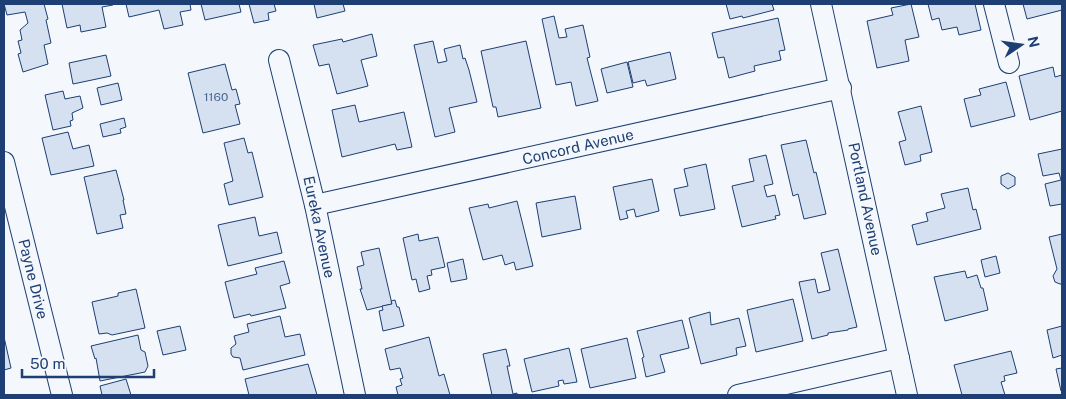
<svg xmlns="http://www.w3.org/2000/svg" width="1066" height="399" font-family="'Public Sans',sans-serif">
  <rect width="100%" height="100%" fill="#f4f7fb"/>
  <!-- building -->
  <g fill="#d5e0f0" stroke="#1d3f73">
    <polygon points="4,4 44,4 48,19 46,20 51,43 44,45 48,64 23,72 18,54 21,53 18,41 22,40 20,30 28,23 25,12 7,15"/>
    <polygon points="62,4 113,4 113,5 102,7 106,27 81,32 80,25 67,28"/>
    <polygon points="126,4 190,4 191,10 180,12 183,25 164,29 159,10 129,17"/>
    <polygon points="201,4 239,4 241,12 205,20"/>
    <polygon points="249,4 274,4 276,11 268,13 269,20 254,23"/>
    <polygon points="314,4 343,4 345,11 317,18"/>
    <polygon points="726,4 772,4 774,10 743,18 742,16 730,19"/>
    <polygon points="911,4 919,37 905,40 909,61 877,68 867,21 893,15 891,8"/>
    <polygon points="928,4 975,4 981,30 959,35 957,27 942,30 939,18 932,20"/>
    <polygon points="1023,4 1062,4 1062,10 1027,19"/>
    <polygon points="554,16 559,38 567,37 565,29 583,25 590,57 587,58 598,101 576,106 571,82 556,85 542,19"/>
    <polygon points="778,18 785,50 779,51 781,60 754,66 755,71 729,78 724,57 718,58 712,33"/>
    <polygon points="372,34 377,56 361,60 368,86 337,94 329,64 319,66 313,45 342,39 343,42"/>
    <polygon points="433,41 438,63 447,61 444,49 460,45 463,59 465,58 469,70 477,102 449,108 455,132 435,137 414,45"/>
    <polygon points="526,41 541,108 498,117 496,107 493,107 481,51"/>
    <polygon points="670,52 676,79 647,86 645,80 633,83 628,62"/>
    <polygon points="106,55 111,76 73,84 69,63"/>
    <polygon points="627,62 633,87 607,93 601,69"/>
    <polygon points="225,64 232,90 236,89 240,104 235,105 240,124 203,133 188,73"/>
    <polygon points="1053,67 1055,77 1062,75 1062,111 1030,120 1019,76"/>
    <polygon points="1006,82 1015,116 971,127 964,99 981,95 979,89"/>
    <polygon points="118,83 122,100 101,105 97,88"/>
    <polygon points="63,91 65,99 80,96 83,108 72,113 73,120 70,121 71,126 53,130 45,95"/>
    <polygon points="355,105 359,122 404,112 412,147 397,150 395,144 342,157 332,110"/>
    <polygon points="921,106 932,152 920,155 921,161 905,165 899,142 906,140 898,112"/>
    <polygon points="124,118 126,127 120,129 121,133 103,137 100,124"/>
    <polygon points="68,132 73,149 89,145 94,166 51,175 42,138"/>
    <polygon points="244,138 248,153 252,152 263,197 229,205 224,184 233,181 224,143"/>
    <polygon points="806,140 814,173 816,172 826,214 804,219 798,194 793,196 781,145"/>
    <polygon points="1062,149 1062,204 1050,206 1045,184 1061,180 1059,173 1043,176 1038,154"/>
    <polygon points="766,155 773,184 764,186 767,197 775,195 780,215 775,216 776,219 742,227 732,186 754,181 749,159"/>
    <polygon points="706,164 715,209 680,216 674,189 688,186 684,169"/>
    <polygon points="116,170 124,200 123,200 126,214 120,215 123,228 97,234 84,177"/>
    <polygon points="1008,173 1015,177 1015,185 1008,189 1001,184 1001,176"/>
    <polygon points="652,179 659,211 636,217 634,209 626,211 628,218 620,220 613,187"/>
    <polygon points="968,188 973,210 976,209 981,229 917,245 912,225 928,221 926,213 945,208 941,194"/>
    <polygon points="575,196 581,229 542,237 536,203"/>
    <polygon points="517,201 533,266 516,270 514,262 505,265 502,255 483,260 469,208 488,204 489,208"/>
    <polygon points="255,217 259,236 277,232 282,253 228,266 218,225"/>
    <polygon points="418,234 419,241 438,237 445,267 431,270 432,275 427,276 430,289 419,292 416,279 412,280 403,238"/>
    <polygon points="1062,234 1062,284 1060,284 1055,282 1053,276 1057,269 1049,237"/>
    <polygon points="379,248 392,304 367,310 360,289 362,289 357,267 364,265 361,252"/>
    <polygon points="838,249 857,327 848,329 848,330 828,333 828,335 812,339 799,282 815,279 818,293 830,290 821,253"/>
    <polygon points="996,256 1000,273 985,277 981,260"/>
    <polygon points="463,259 467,279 451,282 447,263"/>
    <polygon points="284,261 290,283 280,286 286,308 251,316 250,314 234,318 225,282 257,274 255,268"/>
    <polygon points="965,271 967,278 977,275 981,288 983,288 988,310 945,321 934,277"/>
    <polygon points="136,289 145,328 112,335 107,333 99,334 92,302 118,296 118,293"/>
    <polygon points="793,299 803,341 756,352 747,310"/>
    <polygon points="395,300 397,307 399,307 404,326 383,331 379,311 383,310 382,306 392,304 391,301"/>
    <polygon points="710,312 711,325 739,318 746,346 736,348 737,355 701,364 689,318"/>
    <polygon points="280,316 285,337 300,334 305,355 243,370 240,358 233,357 231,354 231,348 236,344 234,336 249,332 247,324"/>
    <polygon points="682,320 689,348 660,355 665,372 646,377 642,358 644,357 637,331"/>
    <polygon points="180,326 186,350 163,355 157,331"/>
    <polygon points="1062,326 1062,355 1053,358 1047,330"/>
    <polygon points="138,335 141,350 145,352 148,366 145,372 100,381 96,358 95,359 91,346"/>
    <polygon points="4,337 11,368 4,370"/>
    <polygon points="429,337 439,376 444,374 450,395 398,395 396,387 402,385 400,379 403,378 400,368 390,370 385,349"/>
    <polygon points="627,338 636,378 590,388 581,349"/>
    <polygon points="569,348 577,382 564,384 563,380 558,381 559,386 532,392 524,359"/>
    <polygon points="506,349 510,366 507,366 513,394 517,393 517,395 492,395 483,354"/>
    <polygon points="1011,351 1017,373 1004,376 1005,381 1001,382 1005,395 962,395 954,365"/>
    <polygon points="308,364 317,395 249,395 245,379"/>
    <polygon points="1062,368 1062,391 1061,391 1056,369"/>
    <polygon points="126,379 131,395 102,395 100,386"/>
  </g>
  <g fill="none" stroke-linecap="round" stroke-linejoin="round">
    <!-- minor casing -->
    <g stroke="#1d3f73" stroke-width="22">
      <g id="minor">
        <polyline points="821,4 907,395"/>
        <polyline points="994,4 1009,63"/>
        <polyline points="279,60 315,205 355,395"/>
        <polyline points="4,162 62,395"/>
        <polyline points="315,205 841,88"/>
        <polyline points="738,395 899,358"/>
      </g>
    </g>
    <!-- minor -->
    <use href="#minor" stroke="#f4f7fb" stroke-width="20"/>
  </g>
  <g text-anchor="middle" stroke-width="4" stroke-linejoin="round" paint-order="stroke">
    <!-- number labels -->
    <g font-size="12" fill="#4b6792">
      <text x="216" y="101">1160</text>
    </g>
    <!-- street labels -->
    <g font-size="15" fill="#1d3f73" stroke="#f4f7fb">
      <text transform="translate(578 147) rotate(-13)" y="5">Concord Avenue</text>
      <text transform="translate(865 199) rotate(78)" y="5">Portland Avenue</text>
      <text transform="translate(319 227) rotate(78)" y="5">Eureka Avenue</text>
      <text transform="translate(33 279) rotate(76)" y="5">Payne Drive</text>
    </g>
  </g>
  <!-- border -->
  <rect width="1066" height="399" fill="none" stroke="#1d3f73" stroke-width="10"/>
  <!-- north arrow -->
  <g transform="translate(1021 45) rotate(77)" stroke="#f4f7fb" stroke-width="4" paint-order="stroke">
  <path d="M0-4L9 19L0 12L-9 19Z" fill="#1d3f73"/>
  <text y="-8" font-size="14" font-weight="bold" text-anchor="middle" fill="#1d3f73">N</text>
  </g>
  <!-- scale -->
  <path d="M22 369v8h132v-8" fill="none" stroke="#1d3f73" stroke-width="2.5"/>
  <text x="30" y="369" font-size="15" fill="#1d3f73" stroke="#f4f7fb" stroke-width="4" paint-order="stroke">50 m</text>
</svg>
